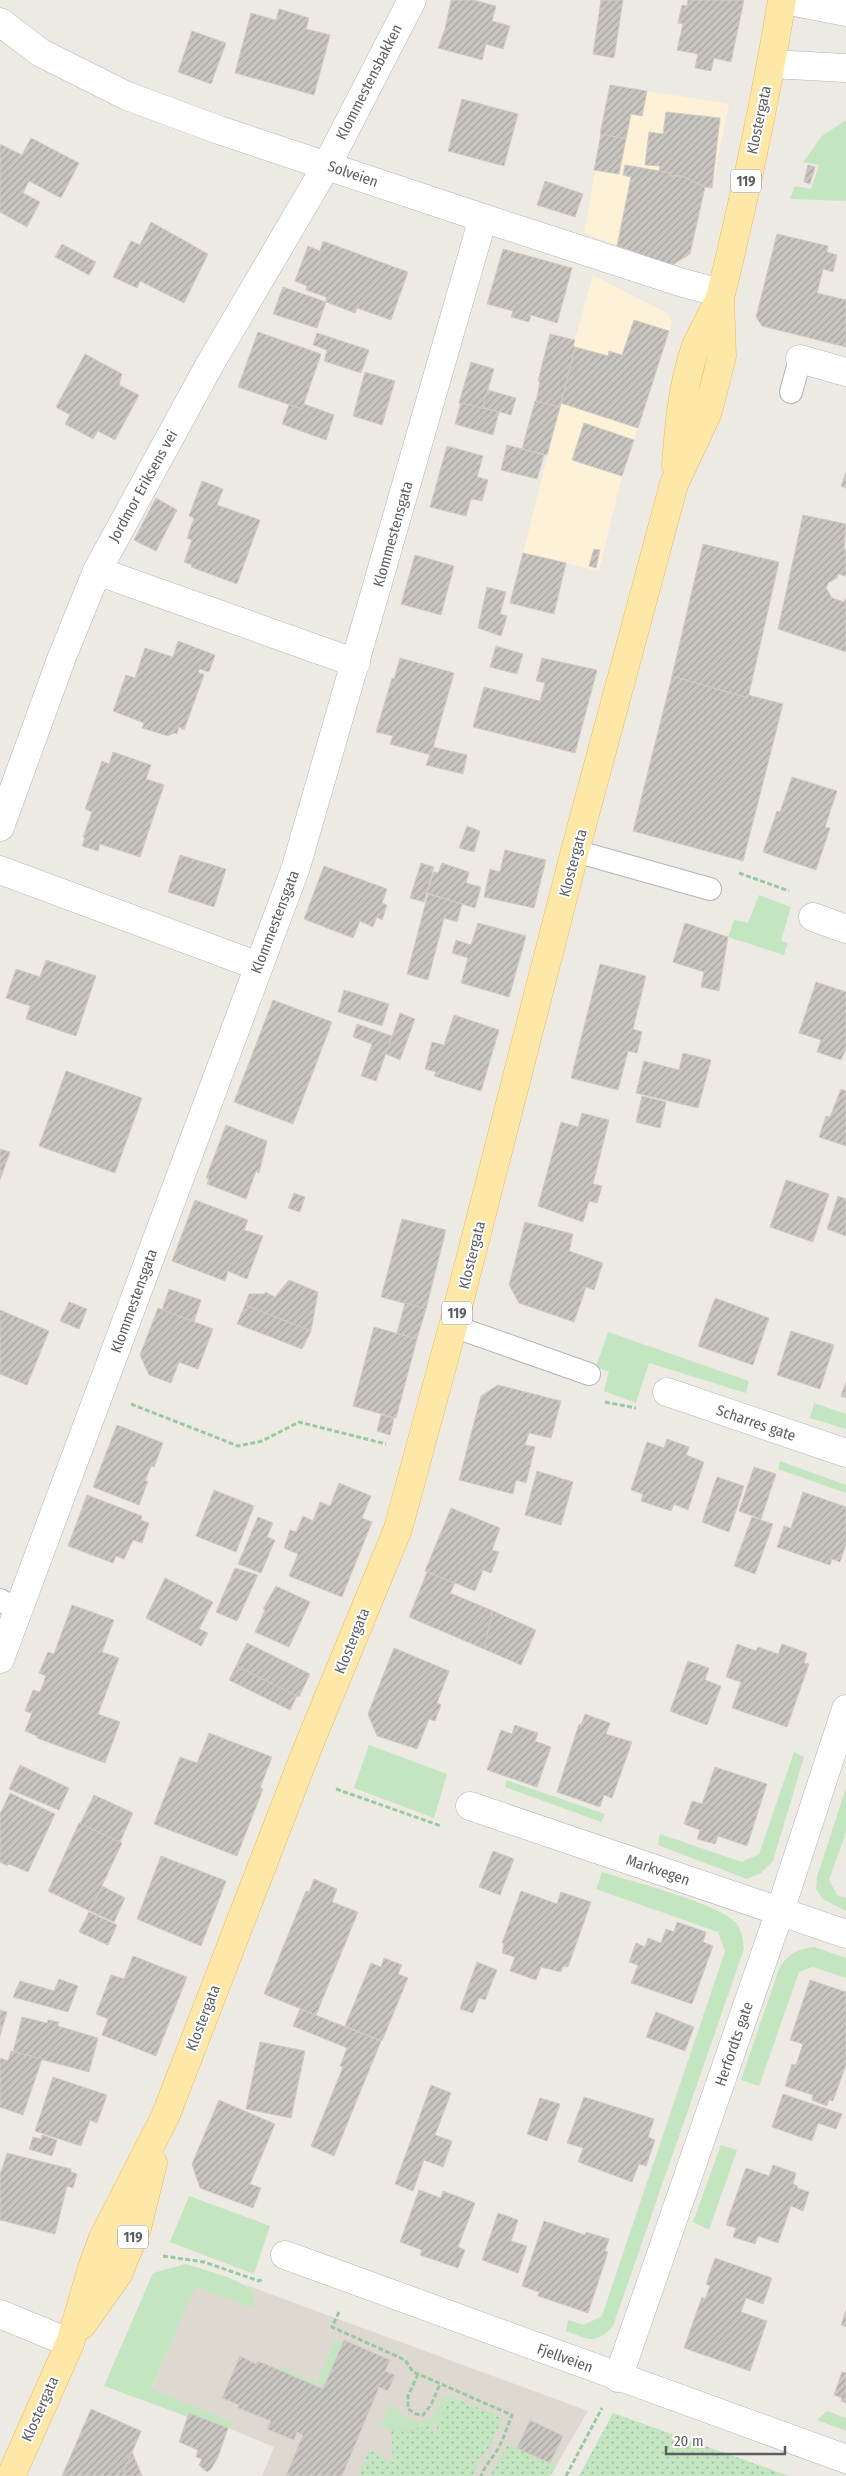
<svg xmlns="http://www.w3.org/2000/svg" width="846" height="2476" font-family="'Fira Sans Condensed',sans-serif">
  <defs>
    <pattern id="park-dots" width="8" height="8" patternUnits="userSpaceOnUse" patternTransform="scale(1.25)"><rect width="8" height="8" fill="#c3e5bf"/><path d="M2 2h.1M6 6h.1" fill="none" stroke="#a1bd9f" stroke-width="1.8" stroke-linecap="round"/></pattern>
    <pattern id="building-hatch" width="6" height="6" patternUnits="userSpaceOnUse" patternTransform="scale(1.25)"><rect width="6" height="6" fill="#c8c5c0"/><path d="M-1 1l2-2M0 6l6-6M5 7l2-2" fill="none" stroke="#a5a3a0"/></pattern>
  </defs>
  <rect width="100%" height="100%" fill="#edeae3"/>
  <!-- commercial -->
  <g fill="#fdf1d8">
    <polygon points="610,85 729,104 712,188 705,187 690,254 672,265 584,233"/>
    <polygon points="593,275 667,313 672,322 622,476 599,571 523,553 575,347 573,346"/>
  </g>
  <!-- education -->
  <polygon fill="#ddd9d1" points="196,2285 253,2292 246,2285 588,2411 550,2476 262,2476 274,2447 228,2428 231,2422 151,2390"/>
  <!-- green -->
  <g fill="#c3e5bf">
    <polygon points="846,120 846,201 790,199 795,186 811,189 819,165 803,162 822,136"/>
    <polygon points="759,895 791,907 781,941 788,943 784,955 728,937 734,920 748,923"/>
    <polygon points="608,1332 749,1381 746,1393 649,1363 636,1403 604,1391 609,1372 596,1367"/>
    <polygon points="814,1403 846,1414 846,1429 810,1418"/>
    <polygon points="780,1461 846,1485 846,1493 778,1469"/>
    <polygon points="369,1745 447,1774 434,1818 354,1788"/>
    <polygon points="794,1752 804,1757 773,1861 761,1873 747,1879 658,1845 660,1834 742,1862 759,1854"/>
    <polygon points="506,1780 605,1814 601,1822 505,1787"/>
    <polygon points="846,1788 846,1832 829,1880 837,1895 846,1898 846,1911 823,1899 816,1889 817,1877"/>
    <path d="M602,1872C629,1881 722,1904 737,1924C742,1931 743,1941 744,1949L613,2326C595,2346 588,2339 566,2331L568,2320L584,2325L602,2316L725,1951L718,1932L596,1889Z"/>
    <path d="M814,1947L846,1958V1978L813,1967L799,1972L759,2086L741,2080L779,1969C788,1954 796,1949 814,1947Z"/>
    <polygon points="721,2145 737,2150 709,2230 693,2222"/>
    <polygon points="189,2196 270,2226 254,2274 170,2242"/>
    <path d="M186,2264C200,2269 247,2280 253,2293C256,2298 254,2303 252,2308L196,2286L151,2389L232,2422L228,2428L190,2414L188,2417L104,2386L153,2273Z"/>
    <polygon points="335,2340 342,2344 323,2389 279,2370 281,2367 317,2383"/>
    <path d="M445,2395L450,2396L438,2424L391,2431L381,2425L389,2405C401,2411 420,2433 433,2415C437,2409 439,2401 445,2395Z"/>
    <polygon points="827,2411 846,2418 846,2431 817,2420"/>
  </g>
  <!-- park -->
  <g fill="url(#park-dots)">
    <polygon points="450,2396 496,2415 502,2420 490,2446 479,2460 473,2476 359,2476 369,2450 393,2462 391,2431 431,2426 434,2435"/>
    <polygon points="613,2413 789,2476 579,2476"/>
    <polygon points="508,2444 556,2467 550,2476 490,2476"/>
  </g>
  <!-- building -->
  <g fill="url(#building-hatch)" stroke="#d2cbc1">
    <polygon points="451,0 473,0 496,6 492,21 510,26 503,49 486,44 482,60 438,48 445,29"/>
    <polygon points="601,0 623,0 614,58 593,54"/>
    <polygon points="688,0 744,0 731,62 714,58 711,71 695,68 698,54 677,50 683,24 678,23 682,5 687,6"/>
    <polygon points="279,9 309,18 306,29 330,35 314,95 235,73 251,13 276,20"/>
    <polygon points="192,31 226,43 211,84 178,72"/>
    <polygon points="610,85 647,91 642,116 631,114 626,139 600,134"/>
    <polygon points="462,99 518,114 504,166 448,151"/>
    <polygon points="666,112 720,118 712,188 705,187 682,176 670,176 671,173 659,171 660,166 645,165 649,132 663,134"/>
    <polygon points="601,134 626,139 619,174 594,170"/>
    <polygon points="31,138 79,163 61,198 29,181 23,193 40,202 27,227 0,212 0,144 22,155"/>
    <polygon points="625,165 671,173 670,176 682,176 705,187 690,254 672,265 617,246 631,177 623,175"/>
    <polygon points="808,165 815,167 810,184 804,182"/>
    <polygon points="545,181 583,194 575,217 537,205"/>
    <polygon points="151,222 208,254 184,303 140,281 137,288 113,277 131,241 140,245"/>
    <polygon points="777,234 828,246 827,252 837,255 833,272 823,269 817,293 846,300 846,347 762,326 756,317"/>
    <polygon points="323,241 408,272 391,320 357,308 355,313 326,302 326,297 306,290 307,286 295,281 308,246 320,251"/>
    <polygon points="62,244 96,262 89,275 55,257"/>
    <polygon points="503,249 572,268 557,323 531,315 529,322 511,317 513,311 487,304"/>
    <polygon points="283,287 326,302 317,328 273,314"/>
    <polygon points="634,320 669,331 638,428 561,403 575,347 608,356 609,351 622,355"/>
    <polygon points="258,332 321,354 302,409 238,387"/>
    <polygon points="317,333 369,350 361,373 324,361 327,350 313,345"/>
    <polygon points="550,334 575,340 573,346 575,347 560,407 536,402 540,382 538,381"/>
    <polygon points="85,354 122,374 119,385 139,395 115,440 98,431 93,439 65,424 70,415 56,407"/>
    <polygon points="471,362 494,369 482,409 459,403"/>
    <polygon points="365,372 395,381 382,425 353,416"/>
    <polygon points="488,390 516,398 511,415 482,407"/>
    <polygon points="535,401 560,407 547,455 522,449"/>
    <polygon points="461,403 499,412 493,435 455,424"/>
    <polygon points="304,404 334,415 326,440 282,424 289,405 302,409"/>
    <polygon points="584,423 634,440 622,476 572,460"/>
    <polygon points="507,445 544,455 537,479 501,470"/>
    <polygon points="447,446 483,456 477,477 488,480 482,501 471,499 466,516 430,507"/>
    <polygon points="846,472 846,488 841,486"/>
    <polygon points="202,481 223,489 217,505 260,520 237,584 191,567 192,565 184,562 192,540 187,538 194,518 189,516"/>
    <polygon points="156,498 177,510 156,551 134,540"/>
    <polygon points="803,515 846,524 844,550 846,550 846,576 838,574 837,578 828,583 826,588 832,598 844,602 846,598 846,652 778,629"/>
    <polygon points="703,544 779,562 748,698 672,676"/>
    <polygon points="594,549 600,550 596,568 589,566"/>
    <polygon points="523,553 566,563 554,614 510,603"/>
    <polygon points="415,555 454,566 441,615 401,604"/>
    <polygon points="487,587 506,592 500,614 507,616 501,636 478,628"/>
    <polygon points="178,641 215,655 209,672 200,669 198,672 204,675 184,730 179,727 177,734 174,733 168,736 142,728 144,723 113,711 126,675 135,678 145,648 173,657"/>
    <polygon points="496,646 523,654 517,674 490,667"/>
    <polygon points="400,658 454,673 431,755 390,744 393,736 376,732 392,678 394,679"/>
    <polygon points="542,658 597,670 575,753 473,727 484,687 540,701 545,683 536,681"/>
    <polygon points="672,676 748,698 748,695 783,704 743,861 633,831"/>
    <polygon points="433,747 467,755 463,774 426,765"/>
    <polygon points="113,752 151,765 146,779 164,785 140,857 100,844 98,851 82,846 85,838 83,837 92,812 85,809 102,761 109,764"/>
    <polygon points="792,777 837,791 825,827 830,828 816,870 763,852 777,811 780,812"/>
    <polygon points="467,826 480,831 474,852 459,848"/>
    <polygon points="505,850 546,860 534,908 484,897 490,869 500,872"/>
    <polygon points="180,855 226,869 214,907 168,892"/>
    <polygon points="421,863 434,867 424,902 410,898"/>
    <polygon points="442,863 469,872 466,883 481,887 475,908 427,893 434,872 438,873"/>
    <polygon points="324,866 387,889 382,903 387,905 382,920 377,917 373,927 360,921 353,938 304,919"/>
    <polygon points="428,894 462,904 457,922 444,918 428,980 407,974"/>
    <polygon points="478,923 526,936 509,997 461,983 468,958 452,953 456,940 471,945"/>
    <polygon points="685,923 728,937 719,991 701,987 704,972 673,962"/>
    <polygon points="46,960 96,976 76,1036 26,1019 30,1006 6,998 16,969 40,977"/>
    <polygon points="600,964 646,976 633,1029 642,1032 637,1053 628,1051 618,1090 571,1078"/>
    <polygon points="816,982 846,992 846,1049 841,1060 817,1052 821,1040 799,1033"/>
    <polygon points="344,990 389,1004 382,1026 338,1012"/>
    <polygon points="273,1000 332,1022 293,1124 234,1102"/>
    <polygon points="400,1013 415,1019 400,1060 386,1054"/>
    <polygon points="454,1015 499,1030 481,1091 434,1076 436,1072 425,1069 432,1042 444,1045"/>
    <polygon points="357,1024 392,1036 376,1081 361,1076 372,1044 353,1037"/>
    <polygon points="683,1053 711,1060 698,1108 636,1093 644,1061 679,1070"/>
    <polygon points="66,1071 142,1098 115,1173 39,1146"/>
    <polygon points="841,1089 846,1091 846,1146 819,1137 826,1116 830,1117"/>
    <polygon points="642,1096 666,1102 660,1128 636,1122"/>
    <polygon points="582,1113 609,1120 593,1184 602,1186 597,1203 589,1201 583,1222 538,1206 561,1122 578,1127"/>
    <polygon points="226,1125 267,1141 259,1173 256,1171 246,1199 207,1184 209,1178 206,1178"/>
    <polygon points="0,1149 10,1152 0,1180"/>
    <polygon points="786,1180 829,1194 813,1242 770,1227"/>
    <polygon points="294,1193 305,1197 300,1212 288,1208"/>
    <polygon points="838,1196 846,1199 846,1236 827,1229"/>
    <polygon points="195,1200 248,1220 244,1230 263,1236 247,1279 228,1271 225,1281 172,1261"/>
    <polygon points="402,1219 446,1230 426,1309 381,1297"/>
    <polygon points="525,1222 573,1234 569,1251 603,1263 594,1290 586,1287 574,1322 519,1303 509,1285"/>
    <polygon points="289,1280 318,1292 311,1331 245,1305 249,1294 265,1294 265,1292 275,1297"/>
    <polygon points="169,1289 201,1300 194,1322 162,1310"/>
    <polygon points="715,1298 769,1318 753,1365 698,1346"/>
    <polygon points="69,1302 87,1309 79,1329 60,1321"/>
    <polygon points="405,1303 426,1309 417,1339 397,1333"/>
    <polygon points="245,1305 311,1331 302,1349 237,1324"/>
    <polygon points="158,1308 213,1329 198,1369 179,1362 171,1383 149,1375 140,1355"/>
    <polygon points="0,1310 49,1331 27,1385 0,1374"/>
    <polygon points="374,1327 417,1339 396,1418 353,1406"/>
    <polygon points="791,1331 834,1345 820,1389 777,1375"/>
    <polygon points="846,1382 846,1398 841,1396"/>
    <polygon points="498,1385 561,1401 551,1438 529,1433 525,1445 535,1447 526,1483 516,1480 513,1494 459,1480 481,1396"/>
    <polygon points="381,1415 394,1418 390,1435 377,1431"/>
    <polygon points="117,1425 163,1443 154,1467 151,1466 145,1481 148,1481 139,1505 93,1487"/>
    <polygon points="667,1439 689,1447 686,1455 704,1462 688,1510 674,1504 671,1511 641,1501 643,1494 631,1490 647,1442 664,1448"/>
    <polygon points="754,1467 776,1474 761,1519 739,1511"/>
    <polygon points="537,1471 573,1482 561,1525 525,1515"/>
    <polygon points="717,1477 744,1486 729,1532 702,1522"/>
    <polygon points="339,1483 371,1496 362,1518 372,1522 342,1597 289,1576 298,1554 284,1548 290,1530 296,1532 303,1516 313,1521 320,1502 330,1506"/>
    <polygon points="214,1490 254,1506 236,1552 196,1536"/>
    <polygon points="803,1492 846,1507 846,1544 840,1562 832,1559 830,1565 777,1547 784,1526 791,1528"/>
    <polygon points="87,1495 142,1516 141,1520 149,1523 142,1543 133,1540 124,1559 116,1556 113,1563 68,1546"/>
    <polygon points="451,1508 500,1528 492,1550 499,1552 491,1573 483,1570 475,1591 425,1571"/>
    <polygon points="258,1517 273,1523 267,1537 275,1540 261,1573 238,1564"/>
    <polygon points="752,1517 773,1524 755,1574 734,1566"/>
    <polygon points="235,1568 258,1575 237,1621 216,1612"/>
    <polygon points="427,1572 455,1583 450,1593 493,1611 484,1649 409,1617"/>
    <polygon points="165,1578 213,1602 199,1629 208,1633 201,1646 146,1618"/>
    <polygon points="276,1586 310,1602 289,1647 255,1632 265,1610 263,1609"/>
    <polygon points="72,1605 114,1620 102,1652 119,1658 98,1714 120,1722 105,1763 37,1738 37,1736 25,1731 32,1713 25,1711 33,1690 40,1692 46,1676 39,1673 48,1652 54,1654"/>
    <polygon points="493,1611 536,1630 521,1665 484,1649"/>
    <polygon points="247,1643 310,1674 299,1697 236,1666"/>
    <polygon points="737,1644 756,1651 758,1647 778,1654 782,1644 807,1653 804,1663 809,1664 787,1727 732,1708 741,1682 726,1677"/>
    <polygon points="394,1648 449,1671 437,1703 441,1705 435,1721 429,1719 417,1749 377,1736 368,1714"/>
    <polygon points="688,1661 709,1668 705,1680 721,1686 707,1725 670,1711"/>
    <polygon points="236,1666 297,1696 290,1710 229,1680"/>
    <polygon points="585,1714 610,1723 606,1734 632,1742 612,1798 604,1795 600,1807 557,1792 579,1724 581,1725"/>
    <polygon points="515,1725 538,1733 535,1741 551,1747 537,1787 487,1770 501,1730 512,1734"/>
    <polygon points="209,1733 272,1757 260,1788 263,1789 237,1856 154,1824 180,1757 197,1763"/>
    <polygon points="20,1765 69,1788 59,1810 9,1789"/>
    <polygon points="715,1767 767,1784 747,1846 718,1836 715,1844 697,1839 700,1830 684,1824 692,1801 702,1804"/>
    <polygon points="10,1793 55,1814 28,1872 9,1864 7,1866 0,1862 0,1814"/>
    <polygon points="94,1795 133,1813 120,1842 80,1824"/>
    <polygon points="79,1823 122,1843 90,1911 48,1891"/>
    <polygon points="493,1851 514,1859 500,1895 479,1887"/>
    <polygon points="161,1856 226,1881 201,1946 137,1919"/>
    <polygon points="314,1879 337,1889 332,1902 358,1912 316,2015 264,1994 306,1891 309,1892"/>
    <polygon points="102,1886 125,1898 114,1922 90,1911"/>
    <polygon points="521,1891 557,1904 561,1892 591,1902 568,1967 563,1966 561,1972 541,1967 536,1980 510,1971 515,1957 502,1953 504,1944 502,1943"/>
    <polygon points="89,1912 117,1925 108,1945 79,1932"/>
    <polygon points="677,1922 706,1932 703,1942 713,1946 692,2004 631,1983 638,1965 629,1962 636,1943 645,1947 648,1938 661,1943 666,1929 674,1932"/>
    <polygon points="133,1956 187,1977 156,2056 102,2035 108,2019 96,2014 111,1975 124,1979"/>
    <polygon points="384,1958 402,1965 398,1974 408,1978 382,2041 345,2026 371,1963 381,1967"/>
    <polygon points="477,1962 497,1970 485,2000 479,1998 473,2013 460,2009"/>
    <polygon points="59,1979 78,1986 68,2012 13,1997 20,1981 54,1991"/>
    <polygon points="810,1980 846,1992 846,2065 833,2101 829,2100 827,2106 812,2100 813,2095 785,2086 792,2064 796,2065 803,2044 790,2040"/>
    <polygon points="300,2009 381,2041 334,2156 311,2146 343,2067 340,2066 347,2048 293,2026"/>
    <polygon points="0,2010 7,2012 0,2036"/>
    <polygon points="656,2012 694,2027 685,2051 646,2037"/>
    <polygon points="22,2017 47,2023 48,2020 59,2022 58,2026 98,2038 89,2072 13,2052"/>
    <polygon points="260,2042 305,2051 291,2118 246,2109"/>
    <polygon points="11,2051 42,2059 23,2115 0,2107 0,2058 8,2061"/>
    <polygon points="53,2077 107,2095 97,2123 90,2120 81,2146 35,2131"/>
    <polygon points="431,2085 451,2093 435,2135 452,2141 443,2167 424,2160 413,2191 395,2184"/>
    <polygon points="783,2094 842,2114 836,2129 818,2123 812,2141 772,2127"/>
    <polygon points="584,2097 654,2119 648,2137 655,2140 646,2166 639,2164 632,2182 578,2162 583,2148 567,2143"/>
    <polygon points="540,2098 560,2104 547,2141 527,2134"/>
    <polygon points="219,2100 275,2124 250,2184 261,2188 253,2208 200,2188 192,2164"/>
    <polygon points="42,2135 57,2140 52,2156 29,2149 33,2137 41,2139"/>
    <polygon points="7,2153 71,2169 71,2172 77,2174 73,2188 67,2186 55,2234 0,2220 0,2175"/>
    <polygon points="773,2165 796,2173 793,2184 798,2186 797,2188 809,2192 803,2211 791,2206 778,2243 758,2236 755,2244 733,2237 736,2228 726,2225 746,2168 769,2176"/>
    <polygon points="419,2190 441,2198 443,2191 475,2203 458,2247 465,2250 458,2268 420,2255 422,2250 400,2242"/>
    <polygon points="498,2213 518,2220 511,2241 527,2246 518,2273 482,2260"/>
    <polygon points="544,2221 585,2235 586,2232 609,2239 605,2251 608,2252 588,2313 538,2296 539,2292 522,2286"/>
    <polygon points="715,2258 772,2278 763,2304 746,2298 741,2312 767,2321 750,2371 684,2348 702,2297 705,2299 710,2286 706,2284"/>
    <polygon points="846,2310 846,2327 841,2325"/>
    <polygon points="344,2340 390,2360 385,2371 395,2375 388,2391 379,2387 342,2476 286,2476 303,2435 297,2432 294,2440 267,2429 271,2421 238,2408 239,2405 222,2398 240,2356 256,2364 258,2361 323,2389"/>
    <polygon points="842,2372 846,2373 846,2403 841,2401 842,2398 834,2395"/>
    <polygon points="91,2409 141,2431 122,2476 62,2476"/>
    <polygon points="189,2413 228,2428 218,2457 211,2469 207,2472 199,2465 202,2459 196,2457 198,2450 179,2442"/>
    <polygon points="530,2420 563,2436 550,2463 517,2448"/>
    <polygon points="132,2452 142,2476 122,2476"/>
  </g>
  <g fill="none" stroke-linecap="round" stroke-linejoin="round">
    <!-- lane casing -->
    <g stroke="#b0b4b8" stroke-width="24">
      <g id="lane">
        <polyline points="791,392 800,359"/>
        <polyline points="575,851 710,889"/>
        <polyline points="453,1326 589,1374"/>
        <polyline points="0,1600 18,1610"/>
      </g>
    </g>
    <!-- street casing -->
    <g stroke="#b0b4b8" stroke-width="29">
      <g id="street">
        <polyline points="0,22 41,53 127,96 219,130 483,218 683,283 721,293"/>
        <polyline points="800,359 846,372"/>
        <polyline points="97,571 356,663"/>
        <polyline points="0,827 62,657 97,571 210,364 327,165 412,0"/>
        <polyline points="0,870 258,966"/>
        <polyline points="813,917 846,929"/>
        <polyline points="667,1392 846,1453"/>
        <polyline points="0,1659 296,867 483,218"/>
        <polyline points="470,1806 846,1934"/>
        <polyline points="285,2255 846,2459"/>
        <polyline points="0,2314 70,2343"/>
        <polyline points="618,2378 780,1911 846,1709"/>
      </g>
    </g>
    <!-- secondary casing -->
    <g stroke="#afb3b8" stroke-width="29">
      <g id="secondary">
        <polyline points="784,0 846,12"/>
        <polyline points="771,64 846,68"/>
      </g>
    </g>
    <!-- primary casing -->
    <g stroke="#efb85a" stroke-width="29">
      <g id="primary">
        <path d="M676,465C679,426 682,387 695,349C702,329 717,311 722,290C745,195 766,97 782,0"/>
        <polyline points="82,2325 118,2274 137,2228 153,2163"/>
        <polyline points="11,2476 70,2343 93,2265 103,2238 165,2117 308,1747 398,1529 453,1326 575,851 674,484 707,414 714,388 722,356 720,297"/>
      </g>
    </g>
    <!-- path -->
    <g stroke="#9ac8a2" stroke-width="3" stroke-dasharray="5 2.5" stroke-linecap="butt">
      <polyline points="739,873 789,891"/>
      <polyline points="605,1402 636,1408"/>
      <polyline points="131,1404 238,1446 262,1441 299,1422 386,1444"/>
      <polyline points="336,1789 441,1826"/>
      <polyline points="163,2256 204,2262 259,2281 262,2279"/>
      <path d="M339,2312L332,2327L405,2360L413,2372L418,2374L512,2415C507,2427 503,2441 496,2452C490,2461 485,2466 481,2476"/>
      <polyline points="418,2374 408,2396 408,2409 416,2414 423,2415 431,2405 440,2384"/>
      <polyline points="566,2476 602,2408"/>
    </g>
    <!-- lane -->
    <use href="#lane" stroke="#fff" stroke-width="22"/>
    <!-- street -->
    <use href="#street" stroke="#fff" stroke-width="28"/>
    <!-- secondary -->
    <use href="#secondary" stroke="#fff" stroke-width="28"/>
    <!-- primary -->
    <use href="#primary" stroke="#fde8a8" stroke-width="28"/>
  </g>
  <g text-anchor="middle" stroke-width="4" stroke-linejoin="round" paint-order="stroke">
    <!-- shield labels -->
    <g fill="#fff" stroke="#8c8f92" stroke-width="1">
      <rect x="731" y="169.5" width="30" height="23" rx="4"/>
      <rect x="442" y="1301.5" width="30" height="23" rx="4"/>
      <rect x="118" y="2225.5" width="30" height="23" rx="4"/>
    </g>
    <g font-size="14" font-weight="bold" fill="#5b5f63">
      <text x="746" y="186">119</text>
      <text x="457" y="1318">119</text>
      <text x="133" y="2242">119</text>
    </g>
    <!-- street labels -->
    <g font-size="15" fill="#5b5f63" stroke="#fff">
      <text transform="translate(369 82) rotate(-63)" y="5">Klommestensbakken</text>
      <text transform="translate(759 120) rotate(-78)" y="5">Klostergata</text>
      <text transform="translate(353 174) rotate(19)" y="5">Solveien</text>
      <text transform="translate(143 486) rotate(-61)" y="5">Jordmor Eriksens vei</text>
      <text transform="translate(393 534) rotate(-74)" y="5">Klommestensgata</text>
      <text transform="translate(573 863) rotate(-75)" y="5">Klostergata</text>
      <text transform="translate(275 922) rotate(-69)" y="5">Klommestensgata</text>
      <text transform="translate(472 1255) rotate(-76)" y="5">Klostergata</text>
      <text transform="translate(134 1301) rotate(-70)" y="5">Klommestensgata</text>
      <text transform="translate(756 1423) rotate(19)" y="5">Scharres gate</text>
      <text transform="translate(352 1641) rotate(-68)" y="5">Klostergata</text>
      <text transform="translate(658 1870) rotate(19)" y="5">Markvegen</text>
      <text transform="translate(203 2018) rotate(-69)" y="5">Klostergata</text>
      <text transform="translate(734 2044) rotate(-71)" y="5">Herfordts gate</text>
      <text transform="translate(565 2358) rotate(20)" y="5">Fjellveien</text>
      <text transform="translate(40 2409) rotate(-66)" y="5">Klostergata</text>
    </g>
  </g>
  <!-- scale -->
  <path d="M666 2446v8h119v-8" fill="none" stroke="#5b5f63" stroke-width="2.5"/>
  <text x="674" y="2446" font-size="15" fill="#5b5f63" stroke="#ffffff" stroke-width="4" paint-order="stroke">20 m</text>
</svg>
